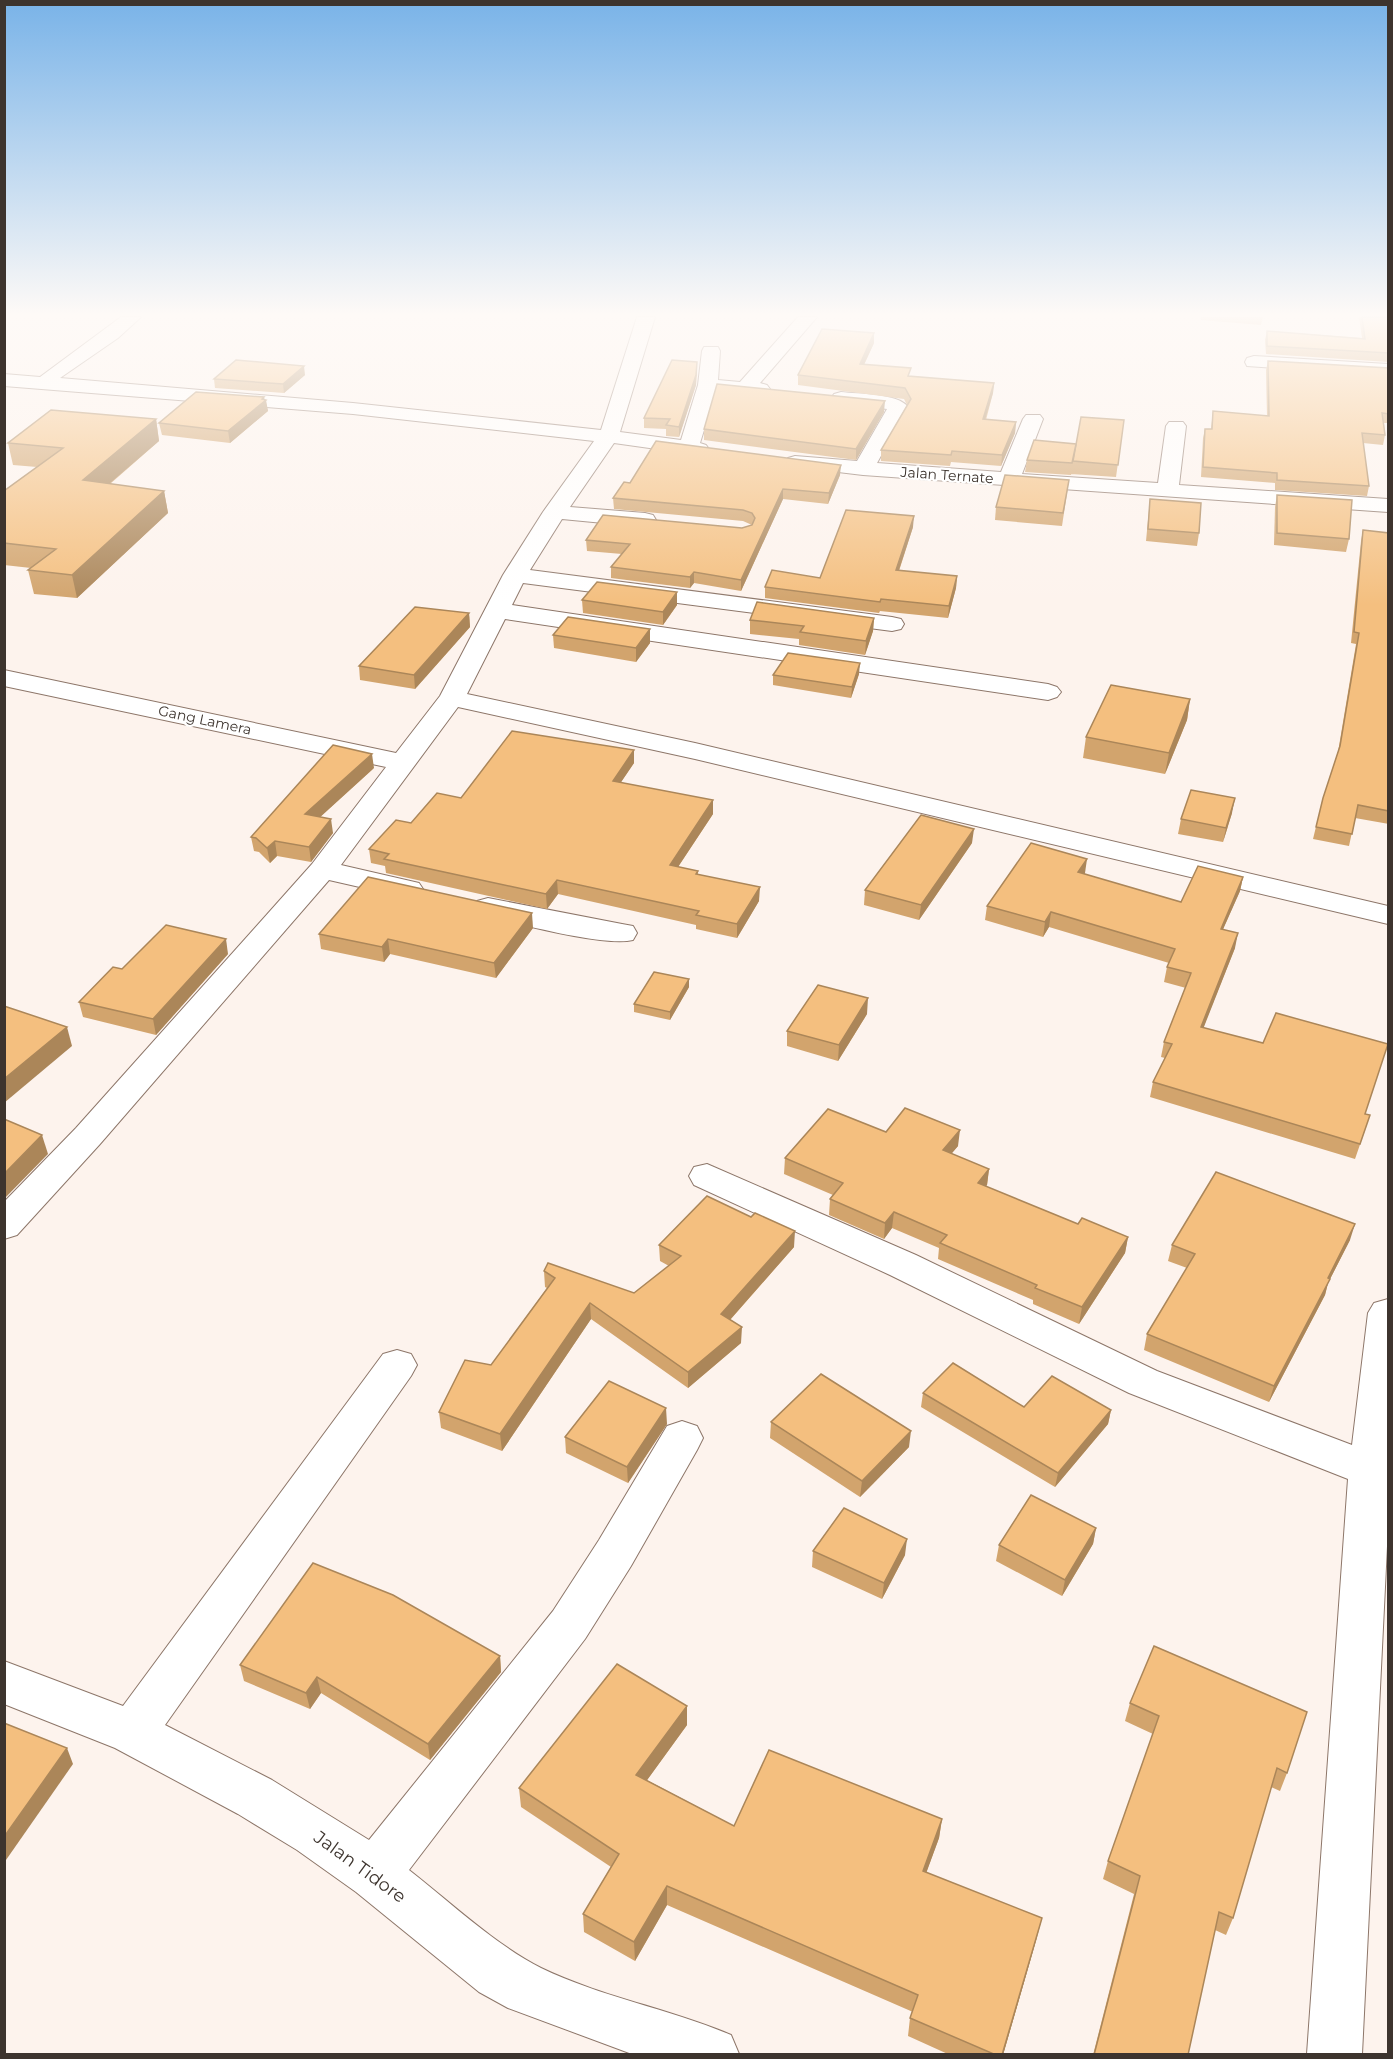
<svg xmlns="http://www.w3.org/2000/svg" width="1393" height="2059" font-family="Montserrat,sans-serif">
  <rect width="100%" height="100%" fill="#fdf3ed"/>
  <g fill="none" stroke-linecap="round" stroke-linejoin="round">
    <!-- street casing -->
    <g stroke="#8d7669" stroke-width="2">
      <g id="street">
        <polygon points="121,317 141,317 118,338 60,378 353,403 601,430 637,317 655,317 620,432 681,440 698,385 702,351 704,347 718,347 720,351 718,380 740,382 798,317 817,317 760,383 767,385 770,389 767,393 760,395 716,391 700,443 706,445 709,449 706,453 699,455 614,443 570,507 645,513 653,515 656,520 653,525 645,527 562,519 530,570 892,617 901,619 904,624 901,629 892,631 523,583 512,605 1048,684 1057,687 1061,692 1057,697 1048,700 505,619 467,694 695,743 1388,906 1388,924 695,759 458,707 341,865 419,883 423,889 419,895 408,898 329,880 100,1144 17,1235 4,1239 4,1202 76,1128 312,864 386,767 4,686 4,670 396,753 440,696 503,575 543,512 594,441 353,414 4,386 4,374 40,377"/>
        <polygon points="1254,356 1388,364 1388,376 1247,366 1245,362 1247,358"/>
        <path d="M841,392C857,394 898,393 908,407L877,463L1001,472L1023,419L1026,415H1040L1043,419L1022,474L1158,483L1166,426L1169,422H1183L1186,426L1179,485L1388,499V512L863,475L788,466L785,462L788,458L795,456L857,461L887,409L834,402L831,398L834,394Z"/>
        <path d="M488,898L622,924L633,926L637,933L633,940C604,947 510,922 477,913L473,907L477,901Z"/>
        <polygon points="707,1164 916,1255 1157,1371 1352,1445 1368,1313 1374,1303 1388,1299 1388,1526 1362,2054 1307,2054 1348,1479 1129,1393 890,1275 694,1185 689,1176 694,1167"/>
        <path d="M397,1350L411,1354L417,1365L411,1376L165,1725L272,1780L369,1840L553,1611L599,1540L667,1426L682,1421L697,1426L703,1438L697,1450L631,1566L585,1639L409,1870C450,1902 494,1944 541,1968C601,1997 670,2009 731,2035L739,2054H632L508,2008L479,1992L356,1892L297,1850L238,1814L115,1748L4,1704V1661L123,1706L383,1354Z"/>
      </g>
    </g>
    <!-- street -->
    <use href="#street" fill="#fff" fill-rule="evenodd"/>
  </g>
  <!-- wall -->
  <g fill="#d2a46d">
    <polygon points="1201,317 1263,317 1261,325 1201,320"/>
    <polygon points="1359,317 1389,317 1389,362 1266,354 1265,340 1267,331 1362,338"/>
    <polygon points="874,343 864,365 910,376 994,383 993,393 986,420 1016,422 1015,433 1001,466 951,462 950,466 881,461 881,450 907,405 904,399 798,385 798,375"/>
    <polygon points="1268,361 1389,368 1389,423 1384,423 1385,435 1383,445 1363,443 1369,486 1367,496 1275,490 1275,483 1201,477 1203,438 1205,429 1211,429 1213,411 1267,416 1266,370"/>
    <polygon points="697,372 696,385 679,437 666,436 666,429 644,428 644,418"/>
    <polygon points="305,375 284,393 215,388 214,379"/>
    <polygon points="265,399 268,411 230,443 162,435 159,423"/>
    <polygon points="884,412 856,460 704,440 704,429"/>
    <polygon points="156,419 159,441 110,484 164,491 168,513 77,598 34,594 28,570 31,568 4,565 4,491 37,467 13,465 8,443"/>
    <polygon points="1124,420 1116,477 1071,474 1072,467 1071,475 1025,472 1027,460 1076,444"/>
    <polygon points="840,475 828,504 783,499 741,591 694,583 690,588 611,578 611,567 622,554 587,551 586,540 742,528 752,525 743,521 614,509 613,498 630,483"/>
    <polygon points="1069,480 1062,526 995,520 996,507"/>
    <polygon points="1277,495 1349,539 1346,552 1274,545 1275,507"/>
    <polygon points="1150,499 1199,533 1197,546 1146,541"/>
    <polygon points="913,527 899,571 957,576 956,588 948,618 880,611 879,613 765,598 765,587 820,578"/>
    <polygon points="1363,530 1389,533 1389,824 1355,818 1349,846 1313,839 1323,798 1338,752 1356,644 1351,643 1361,541"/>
    <polygon points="582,600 677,605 663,625 583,613"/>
    <polygon points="469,613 470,627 415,689 360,680 359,666"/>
    <polygon points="874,618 873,631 865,655 799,645 799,639 750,634 750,620"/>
    <polygon points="553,635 650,643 636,662 554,648"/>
    <polygon points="859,674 851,698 773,685 773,675"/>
    <polygon points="1190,699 1187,720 1165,774 1083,758 1086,737"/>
    <polygon points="634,750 634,763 621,782 713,814 678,867 698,871 698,874 759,901 737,938 696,929 696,925 558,894 547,909 386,873 385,866 371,863 369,849 411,823"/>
    <polygon points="374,768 320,817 333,833 311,862 277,856 270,863 259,852 254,851 251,837"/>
    <polygon points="1232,813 1223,842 1178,834 1181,819"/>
    <polygon points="972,843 919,920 864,905 865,890"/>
    <polygon points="1085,873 1084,874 1181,902 1243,877 1240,891 1223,929 1235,948 1203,1028 1366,1114 1365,1130 1355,1159 1150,1097 1153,1082 1165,1058 1161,1057 1164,1042 1186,988 1164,982 1167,967 1169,963 1049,927 1043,937 985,920 987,906"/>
    <polygon points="533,928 496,978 390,954 384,962 321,949 319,934"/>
    <polygon points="228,954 156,1035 83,1017 79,1002"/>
    <polygon points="689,979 689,987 670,1020 634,1012 634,1004"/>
    <polygon points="867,1014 838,1061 787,1046 787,1031"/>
    <polygon points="886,1132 958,1146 951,1154 989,1169 987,1185 985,1186 1078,1224 1128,1237 1125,1253 1079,1324 1033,1304 1033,1300 938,1259 939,1248 892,1228 884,1239 829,1215 830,1199 833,1195 784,1174 785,1158"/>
    <polygon points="1350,1240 1328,1283 1325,1295 1269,1402 1144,1350 1147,1334 1187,1268 1168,1261 1172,1245"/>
    <polygon points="659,1245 794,1247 730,1320 741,1343 688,1388 591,1319 502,1451 441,1428 439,1412 491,1365 547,1288 545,1287 544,1271 634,1293 669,1266 660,1261"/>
    <polygon points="923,1393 1024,1407 1111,1410 1108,1424 1055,1487 921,1407"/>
    <polygon points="771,1422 909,1447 860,1497 770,1438"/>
    <polygon points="667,1424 628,1483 566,1453 565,1437"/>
    <polygon points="1096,1528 1093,1544 1062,1596 996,1561 999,1545"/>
    <polygon points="813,1551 905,1555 882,1599 812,1567"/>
    <polygon points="500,1656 501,1672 430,1760 321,1693 310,1709 244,1681 240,1665"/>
    <polygon points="1130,1703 1287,1773 1280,1791 1271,1787 1233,1918 1226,1935 1215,1930 1188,2055 1093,2055 1134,1894 1103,1879 1108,1861 1153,1734 1125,1721"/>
    <polygon points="687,1706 687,1725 647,1780 734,1826 942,1819 939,1838 926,1873 1037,1937 1003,2055 950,2055 908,2036 910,2018 913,2012 667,1905 635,1961 584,1932 583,1914 611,1867 521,1807 519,1788"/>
  </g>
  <!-- shaded-wall -->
  <g fill="#ab8659">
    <polygon points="874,333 874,343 859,375 860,364"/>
    <polygon points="697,362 696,385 679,437 679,427"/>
    <polygon points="304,366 305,375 284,393 283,384"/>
    <polygon points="994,383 993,393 982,430 983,419"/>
    <polygon points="264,397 265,401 266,400 268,411 230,443 228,431"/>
    <polygon points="885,401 884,412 856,460 856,449"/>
    <polygon points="156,419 159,441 88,502 83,480"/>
    <polygon points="1016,422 1015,433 1001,466 1002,455"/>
    <polygon points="841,465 840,475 828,504 829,493"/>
    <polygon points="783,489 783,499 741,591 741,580"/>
    <polygon points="164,491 168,513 77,598 72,575"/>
    <polygon points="914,516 913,527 895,582 896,570"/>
    <polygon points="694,572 694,583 690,588 690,577"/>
    <polygon points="957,576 956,588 948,618 949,606"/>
    <polygon points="677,592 677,605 663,625 663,612"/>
    <polygon points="469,613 470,627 415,689 414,675"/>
    <polygon points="874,618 873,631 865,655 866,641"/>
    <polygon points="650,629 650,643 636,662 636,648"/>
    <polygon points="860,663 859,674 851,698 852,687"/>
    <polygon points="1190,699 1187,720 1165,774 1169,753"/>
    <polygon points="634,750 634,763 613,794 613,781"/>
    <polygon points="372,754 374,768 307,829 305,814"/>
    <polygon points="1235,798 1232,813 1223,842 1226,828"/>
    <polygon points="713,800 713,814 670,879 670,865"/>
    <polygon points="331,819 333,833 311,862 309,847"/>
    <polygon points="974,829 972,843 919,920 921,905"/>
    <polygon points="275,841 277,856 270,863 267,848"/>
    <polygon points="1087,859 1085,873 1076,887 1078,872"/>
    <polygon points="1243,877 1240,891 1217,943 1221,929"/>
    <polygon points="557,880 558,894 547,909 546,894"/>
    <polygon points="760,887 759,901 737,938 737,924"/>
    <polygon points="1051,912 1049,927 1043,937 1045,922"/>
    <polygon points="532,913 533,928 496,978 494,963"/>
    <polygon points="1238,933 1235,948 1198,1042 1201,1027"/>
    <polygon points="226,939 228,954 156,1035 153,1019"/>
    <polygon points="388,939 390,954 384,962 382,947"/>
    <polygon points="689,979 689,987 670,1020 670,1012"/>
    <polygon points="868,998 867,1014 838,1061 839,1045"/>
    <polygon points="67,1027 72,1046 4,1103 4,1079"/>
    <polygon points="960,1130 958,1146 941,1166 943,1150"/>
    <polygon points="42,1135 48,1154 4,1199 4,1174"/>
    <polygon points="989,1169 987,1185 976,1199 978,1183"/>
    <polygon points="894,1212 892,1228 884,1239 885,1223"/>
    <polygon points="1355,1224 1350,1240 1328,1283 1325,1295 1269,1402 1274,1386"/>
    <polygon points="795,1231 794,1247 721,1330 721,1314"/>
    <polygon points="1128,1237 1125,1253 1079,1324 1082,1307"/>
    <polygon points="590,1303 591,1319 502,1451 500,1434"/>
    <polygon points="742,1327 741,1343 688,1388 688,1372"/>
    <polygon points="666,1408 667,1424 628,1483 627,1467"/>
    <polygon points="1111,1410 1108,1424 1055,1487 1058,1473"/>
    <polygon points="911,1431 909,1447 860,1497 862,1481"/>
    <polygon points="1096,1528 1093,1544 1062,1596 1065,1580"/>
    <polygon points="907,1539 905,1555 882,1599 884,1583"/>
    <polygon points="500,1656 501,1672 430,1760 428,1744"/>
    <polygon points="317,1677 321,1693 310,1709 306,1693"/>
    <polygon points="687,1706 687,1725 637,1794 636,1775"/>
    <polygon points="67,1748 73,1764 6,1860 4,1858 4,1837"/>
    <polygon points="942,1819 939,1838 920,1890 923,1871"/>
    <polygon points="667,1886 667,1905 635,1961 634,1942"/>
    <polygon points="1042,1918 1037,1937 1003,2055 1002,2055"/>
  </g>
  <!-- building -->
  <g fill="#f4bf7f" stroke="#ab8659" stroke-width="1.5">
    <polygon points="1362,317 1389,317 1389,353 1267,346 1267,331 1365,339"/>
    <polygon points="822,329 874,333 860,364 911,368 908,376 994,383 983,419 1016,422 1002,455 952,451 951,455 881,450 911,399 905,388 798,375"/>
    <polygon points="236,360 304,366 283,384 214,379"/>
    <polygon points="672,360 697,362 696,375 679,427 666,425 670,419 644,418"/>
    <polygon points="1268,361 1389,368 1389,414 1382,413 1385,435 1362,433 1369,486 1277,480 1277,473 1203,467 1205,429 1212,429 1213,411 1269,416"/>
    <polygon points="717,384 885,401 856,449 704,429"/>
    <polygon points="196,392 264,397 262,399 266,400 228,431 159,423"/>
    <polygon points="51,410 156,419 83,480 164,491 72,575 28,570 56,549 4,543 4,491 63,448 8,443"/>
    <polygon points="1081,417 1124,420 1118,465 1073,461"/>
    <polygon points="1034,440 1076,444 1072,463 1027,460"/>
    <polygon points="656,441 841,465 829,493 783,489 741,580 694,572 690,577 611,567 630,544 586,540 603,515 742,528 752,525 755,518 752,513 743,510 613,498 624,482 630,483"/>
    <polygon points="1005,475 1069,480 1063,513 996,507"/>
    <polygon points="1277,495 1352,500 1349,539 1277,533"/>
    <polygon points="1150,499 1201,503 1199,533 1148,529"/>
    <polygon points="846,510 914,516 896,570 957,576 949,606 881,599 880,602 765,587 772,570 820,578"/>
    <polygon points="1363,530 1389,533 1389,811 1358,805 1352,834 1316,827 1323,798 1340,746 1359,633 1354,632"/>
    <polygon points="597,582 677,592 663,612 582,600"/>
    <polygon points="757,602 874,618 866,641 800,632 804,626 750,620"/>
    <polygon points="415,607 469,613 414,675 359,666"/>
    <polygon points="568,617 650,629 636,648 553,635"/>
    <polygon points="788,653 860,663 852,687 773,675"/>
    <polygon points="1111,685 1190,699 1169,753 1086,737"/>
    <polygon points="512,731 634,750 613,781 713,800 670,865 698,871 696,874 760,887 737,924 696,915 699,911 557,880 546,894 384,859 389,854 369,849 396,820 411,823 437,793 461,798"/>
    <polygon points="333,745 372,754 305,814 331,819 309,847 275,841 267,848 256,838 251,837"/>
    <polygon points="1191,790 1235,798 1226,828 1181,819"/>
    <polygon points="921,815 974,829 921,905 865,890"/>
    <polygon points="1031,843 1087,859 1078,872 1181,902 1198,866 1243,877 1221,929 1238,933 1201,1027 1263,1043 1276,1013 1388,1044 1365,1114 1370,1115 1360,1144 1153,1082 1172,1044 1164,1042 1191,973 1167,967 1175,949 1051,912 1045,922 987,906"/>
    <polygon points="368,877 532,913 494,963 388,939 382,947 319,934"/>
    <polygon points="166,925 226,939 153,1019 79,1002 113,967 122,969"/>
    <polygon points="654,972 689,979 670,1012 634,1004"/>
    <polygon points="818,985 868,998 839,1045 787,1031"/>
    <polygon points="4,1006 67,1027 4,1079"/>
    <polygon points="905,1108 960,1130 943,1150 989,1169 978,1183 1078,1224 1082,1218 1128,1237 1082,1307 1035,1288 1037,1285 940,1243 947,1235 894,1212 885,1223 830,1199 843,1183 785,1158 828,1109 886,1132"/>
    <polygon points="4,1119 42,1135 4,1174"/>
    <polygon points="1216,1172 1355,1224 1328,1278 1330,1279 1274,1386 1147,1334 1195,1254 1172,1245"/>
    <polygon points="707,1196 751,1217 755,1213 795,1231 721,1314 742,1327 688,1372 590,1303 500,1434 439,1412 465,1360 491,1365 555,1278 544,1271 548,1263 634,1293 681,1256 659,1245"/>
    <polygon points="953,1363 1024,1407 1052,1376 1111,1410 1058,1473 923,1393"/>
    <polygon points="821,1374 911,1431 862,1481 771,1422"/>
    <polygon points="609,1381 666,1408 627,1467 565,1437"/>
    <polygon points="1031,1495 1096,1528 1065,1580 999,1545"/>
    <polygon points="844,1508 907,1539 884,1583 813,1551"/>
    <polygon points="313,1563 393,1595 500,1656 428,1744 317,1677 306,1693 240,1665"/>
    <polygon points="1154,1646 1307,1712 1287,1773 1277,1768 1233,1918 1219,1912 1188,2055 1094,2055 1140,1876 1108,1861 1159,1716 1130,1703"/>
    <polygon points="617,1664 687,1706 636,1775 734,1826 769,1750 942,1819 923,1871 1042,1918 1002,2055 996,2055 910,2018 918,1995 667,1886 634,1942 583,1914 619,1854 519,1788"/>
    <polygon points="4,1723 67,1748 4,1837"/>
  </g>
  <!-- sky -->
  <linearGradient id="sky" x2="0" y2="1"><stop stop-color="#79b3e8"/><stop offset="0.52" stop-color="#fefaf7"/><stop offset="1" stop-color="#fefaf7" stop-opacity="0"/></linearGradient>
  <rect width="1393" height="605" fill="url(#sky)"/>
  <g text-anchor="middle" stroke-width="4.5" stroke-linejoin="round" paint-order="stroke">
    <!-- far-street labels -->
    <g font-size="14" fill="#3d342e" stroke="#fff">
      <text transform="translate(947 475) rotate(4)" y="5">Jalan Ternate</text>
      <text transform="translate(205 720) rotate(12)" y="5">Gang Lamera</text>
    </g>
    <!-- near-street labels -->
    <g font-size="18" fill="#3d342e" stroke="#fff">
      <text transform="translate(360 1867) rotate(36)" y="6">Jalan Tidore</text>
    </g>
  </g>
  <!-- border -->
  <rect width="1393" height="2059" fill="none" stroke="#3d342e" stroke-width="12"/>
</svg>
